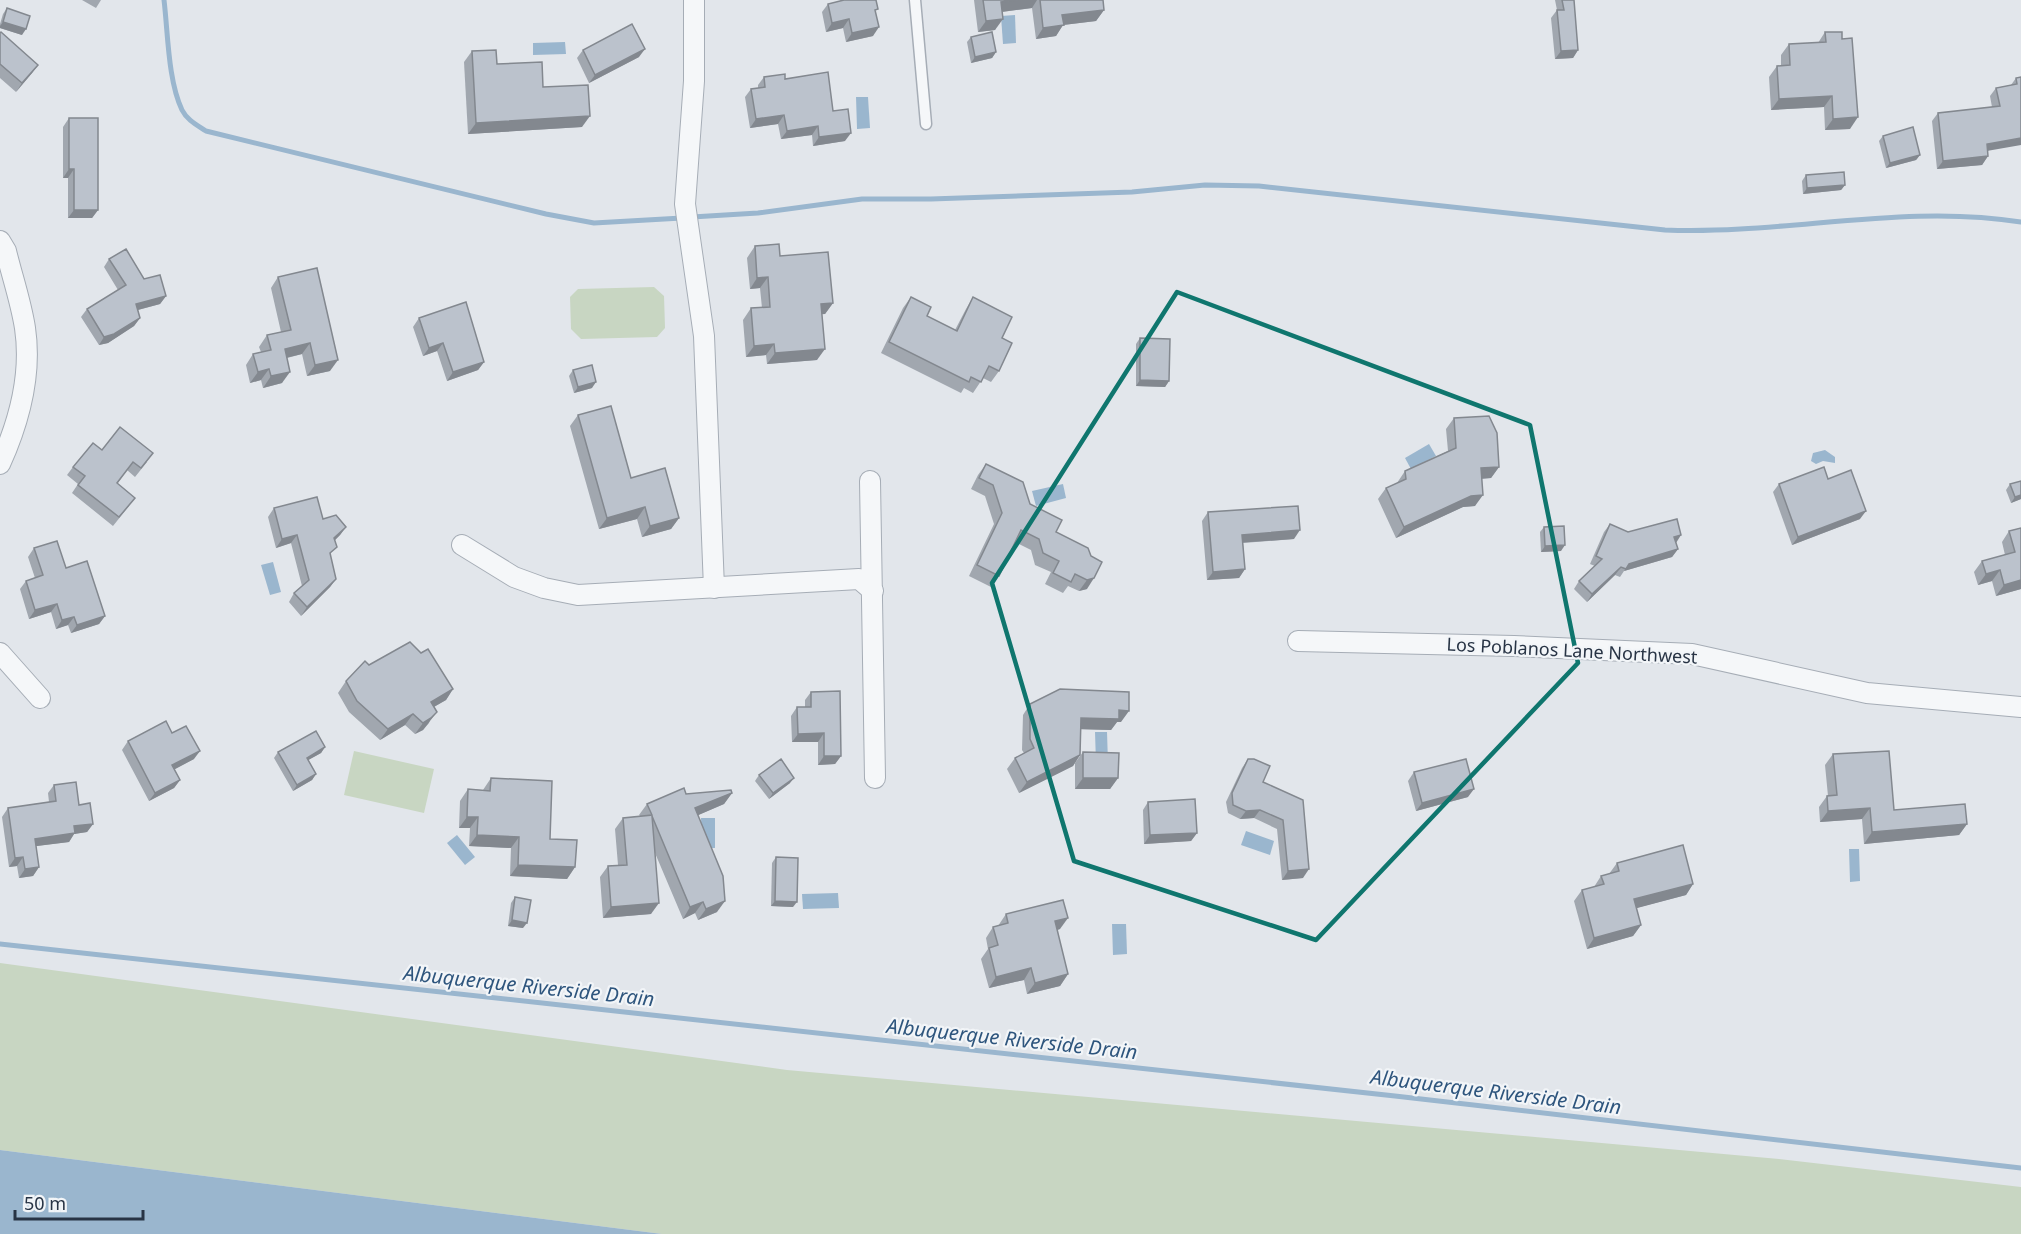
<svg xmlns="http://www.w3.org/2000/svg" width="2021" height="1234" font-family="'Noto Sans',sans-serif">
  <rect width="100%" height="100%" fill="#e2e6eb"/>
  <!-- green -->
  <g fill="#c8d6c2">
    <polygon points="654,287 664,296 665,328 657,337 581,339 571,329 570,297 578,289"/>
    <polygon points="354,751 434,769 424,813 344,795"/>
    <polygon points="0,963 787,1070 1779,1159 2021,1187 2021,1234 662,1234 0,1150"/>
  </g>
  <!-- water -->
  <g fill="#9ab6ce">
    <polygon points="1015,15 1016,43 1003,44 1001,16"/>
    <polygon points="565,42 566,54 533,55 533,43"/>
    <polygon points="856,97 868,97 870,128 857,129"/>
    <polygon points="1429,444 1436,456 1411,469 1405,458"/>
    <polygon points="1825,450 1835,457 1835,463 1823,461 1816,464 1811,461 1813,453"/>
    <polygon points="1063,484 1066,498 1036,506 1032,491"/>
    <polygon points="273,562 281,592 270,595 261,565"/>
    <polygon points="1095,732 1107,732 1108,763 1096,763"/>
    <polygon points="701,818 715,818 715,848 702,848"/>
    <polygon points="1246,831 1274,841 1270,855 1241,845"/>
    <polygon points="457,835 475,857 465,865 447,843"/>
    <polygon points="1849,849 1859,849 1860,881 1850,882"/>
    <polygon points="838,893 839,908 803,909 802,894"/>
    <polygon points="1112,924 1126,924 1127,954 1113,955"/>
    <polygon points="0,1150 662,1234 0,1234"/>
  </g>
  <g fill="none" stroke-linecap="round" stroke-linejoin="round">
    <!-- stream -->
    <g stroke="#9ab6ce" stroke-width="5">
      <path d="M164,0C168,33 168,81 182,110C187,120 197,125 206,131L546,214L594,223L682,218"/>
      <path d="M692,217L758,213L862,199H931L1132,192L1205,185L1259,186L1665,230C1784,235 1903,203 2021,222"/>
      <polyline points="0,944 1395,1096 2021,1168"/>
    </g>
    <!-- lane casing -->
    <g stroke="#a6adb6" stroke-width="13">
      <polyline id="lane" points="915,0 926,124"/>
    </g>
    <!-- street casing -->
    <g stroke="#a6adb6" stroke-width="22">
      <g id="street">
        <polyline points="694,0 694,81 685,204 704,336 714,588"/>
        <path d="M0,241L6,251C12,276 21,302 25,328C32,375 19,422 0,464"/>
        <polyline points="870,481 875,778"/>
        <polyline points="462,545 514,577 544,588 578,595 859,579 873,591"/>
        <polyline points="1298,641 1514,646 1692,654 1867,693 2021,707"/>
        <polyline points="0,653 40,698"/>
      </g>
    </g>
    <!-- lane -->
    <use href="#lane" stroke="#f5f7f9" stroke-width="10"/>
    <!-- street -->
    <use href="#street" stroke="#f5f7f9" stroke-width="20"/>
  </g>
  <!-- wall -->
  <g fill="#a1a7af">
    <polygon points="82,0 101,0 96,8"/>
    <polygon points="840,0 876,0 873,36 846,42 843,28 826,32 822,12 828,4 841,1"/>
    <polygon points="974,0 1103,0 1104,10 1096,21 1063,25 1056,36 1036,39 1032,8 1002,12 995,30 978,32"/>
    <polygon points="1555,0 1574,0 1578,50 1573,58 1555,59 1551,18 1557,10"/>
    <polygon points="7,8 22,35 0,28 0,24 3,14"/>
    <polygon points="1825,32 1850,129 1825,130 1824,107 1771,110 1769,77 1777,66 1781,66 1781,55 1789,44 1818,43"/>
    <polygon points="0,33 38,65 32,73 16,92 0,78"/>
    <polygon points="971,37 996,52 992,58 971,63 967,42"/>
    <polygon points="583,50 639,57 589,83 577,58"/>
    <polygon points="472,51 543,87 582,127 468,134 464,62"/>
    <polygon points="764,77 785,79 833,111 845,141 813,146 812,135 781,139 778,124 750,128 745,97 751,89 758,88 758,85"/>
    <polygon points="2021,77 1988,151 1988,156 1982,165 1937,169 1932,121 1938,113 1992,107 1990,96 1996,88 2011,85 2016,78"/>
    <polygon points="69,118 98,210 92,218 68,218 68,178 63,178 63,127"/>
    <polygon points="1883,136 1920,155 1916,160 1886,168 1879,141"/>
    <polygon points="1806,175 1845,185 1841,190 1803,194 1802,181"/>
    <polygon points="755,246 780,256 833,303 825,314 822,314 817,360 767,364 766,355 746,357 743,320 751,308 762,308 760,288 750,289 747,258"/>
    <polygon points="109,259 144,279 166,296 160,304 138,310 140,318 134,326 108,343 99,345 81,317 87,309 118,290 104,267"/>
    <polygon points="278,277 330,371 307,376 302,354 287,358 282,383 263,388 261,380 250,383 246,365 253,354 261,352 259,347 267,335 281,332 271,288"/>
    <polygon points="911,297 927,316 955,330 966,309 973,297 1002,338 999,371 991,382 983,378 973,393 964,388 961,393 881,353 903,308"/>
    <polygon points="419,318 484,362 478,370 447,381 437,351 423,356 413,327"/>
    <polygon points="1140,338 1169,381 1165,387 1136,386 1136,344"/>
    <polygon points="573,370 592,388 574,393 569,376"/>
    <polygon points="578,415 631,478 679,518 671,529 642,537 637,519 599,529 570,426"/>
    <polygon points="1454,418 1499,467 1491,478 1482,479 1475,506 1463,507 1396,538 1378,499 1386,488 1397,483 1405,471 1448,451 1446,429"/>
    <polygon points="102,450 147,462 135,477 127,470 117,484 129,506 113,526 72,493 78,484 67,475 73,467"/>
    <polygon points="986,464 1030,504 1056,532 1088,548 1087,589 1079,591 1068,586 1063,593 1045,584 1051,572 1035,565 1031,550 1015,542 999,576 991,587 969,576 994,524 985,496 971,489 978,475"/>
    <polygon points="1828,479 1860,519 1792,545 1773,492 1779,484"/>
    <polygon points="2010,484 2021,499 2011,503 2006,490"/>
    <polygon points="274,508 323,519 346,527 340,535 335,540 330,556 336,579 330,587 301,616 289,602 294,593 302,586 291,543 276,548 268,517"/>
    <polygon points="1208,512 1294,539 1243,543 1245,569 1239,578 1207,580 1202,521"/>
    <polygon points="1610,524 1628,532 1676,543 1678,549 1672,557 1624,571 1620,577 1615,575 1587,602 1574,589 1579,581 1595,566 1590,564 1604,532"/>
    <polygon points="1544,527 1561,551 1541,552 1540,532"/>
    <polygon points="2021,528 2021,589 1996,596 1992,581 1978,585 1974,572 1982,561 2005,555 2002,542 2009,531"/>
    <polygon points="34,548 66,568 105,616 99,624 71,633 68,625 56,629 51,612 29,619 20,589 26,581 35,578 28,557"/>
    <polygon points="369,665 453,689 446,700 434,707 429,723 423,730 415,734 405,725 380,740 349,712 338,693 346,681"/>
    <polygon points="811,692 841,756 835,764 818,765 818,742 792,742 791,716 797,707 805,707 805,700"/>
    <polygon points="1030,704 1121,722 1117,722 1111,730 1081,729 1080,755 1073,766 1019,793 1007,769 1015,758 1024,753 1022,750 1023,715"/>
    <polygon points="172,733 194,759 174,769 180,780 174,788 149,801 122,750 128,741"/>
    <polygon points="325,747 321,753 308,760 316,774 312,780 293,791 274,758 278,752"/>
    <polygon points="1083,752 1118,778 1110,789 1075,789 1075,763"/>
    <polygon points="1833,754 1894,810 1967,824 1959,835 1864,844 1862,819 1820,822 1819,807 1827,796 1828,796 1825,765"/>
    <polygon points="1248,759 1263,782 1303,800 1303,878 1282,880 1277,829 1254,818 1240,819 1228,813 1226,802 1242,768"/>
    <polygon points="1414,772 1468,797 1416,811 1408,781"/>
    <polygon points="759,775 790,783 769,799 755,781"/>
    <polygon points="491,778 550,839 575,867 567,879 510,876 511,848 469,846 470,828 459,828 460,801 468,789 483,790"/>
    <polygon points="54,785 79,805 93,824 87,832 74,834 69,842 36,846 39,867 33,876 19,878 17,866 9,867 2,817 8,808 49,802 48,793"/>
    <polygon points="732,793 724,804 698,815 717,912 698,920 695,913 683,919 655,853 651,914 603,918 600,877 608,866 618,865 615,829 623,818 640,816 639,815 647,804 686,794"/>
    <polygon points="1148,802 1197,833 1191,841 1144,844 1143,810"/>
    <polygon points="776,857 793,907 771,906 772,863"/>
    <polygon points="1617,863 1693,884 1686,895 1636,908 1641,925 1633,936 1587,949 1574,901 1582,890 1594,887 1601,876 1609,874"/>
    <polygon points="515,897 523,928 508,926 511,903"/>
    <polygon points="1006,914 1060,929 1057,930 1068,974 1060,986 1027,994 1024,980 989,988 981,959 988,949 986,938 993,927 998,926"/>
  </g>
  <!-- shaded-wall -->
  <g fill="#83888f">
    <polygon points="1018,0 1037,0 1032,8 993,13 1001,2"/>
    <polygon points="1104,10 1096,21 1063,25 1056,36 1036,39 1043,28 1062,15"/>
    <polygon points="849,19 843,28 826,32 832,23"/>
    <polygon points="1003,19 995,30 978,32 986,21"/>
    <polygon points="3,22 26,29 22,35 0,28 0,26"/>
    <polygon points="879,27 873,36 846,42 852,33"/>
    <polygon points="645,49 639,57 589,83 595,75"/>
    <polygon points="1578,50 1573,58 1555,59 1561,51"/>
    <polygon points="996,52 992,58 971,63 975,57"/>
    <polygon points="38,65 32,73 16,92 22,83"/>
    <polygon points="1832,96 1824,107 1771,110 1779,99"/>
    <polygon points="784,115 778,124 750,128 756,119"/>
    <polygon points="590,116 582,127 468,134 476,123"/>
    <polygon points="1858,117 1850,129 1825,130 1833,119"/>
    <polygon points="818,126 812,135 781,139 787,131"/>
    <polygon points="851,133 845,141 813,146 819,137"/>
    <polygon points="2021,138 2021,145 1981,152 1987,144"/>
    <polygon points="1920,155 1916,160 1886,168 1890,163"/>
    <polygon points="1988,156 1982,165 1937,169 1943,161"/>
    <polygon points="69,169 74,169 68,178 63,178"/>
    <polygon points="1845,185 1841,190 1803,194 1807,188"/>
    <polygon points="74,210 98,210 92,218 68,218"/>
    <polygon points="768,277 760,288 750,289 757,278"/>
    <polygon points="166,296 160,304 130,312 136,304"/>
    <polygon points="833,303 825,314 813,315 821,304"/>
    <polygon points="140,318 134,326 108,343 99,345 104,337"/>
    <polygon points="310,343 302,354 277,360 285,349"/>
    <polygon points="443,343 437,351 423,356 429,348"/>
    <polygon points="774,344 766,355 746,357 754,346"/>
    <polygon points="825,349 817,360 767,364 775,353"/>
    <polygon points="338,360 330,371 307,376 315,365"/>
    <polygon points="484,362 478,370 447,381 453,372"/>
    <polygon points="269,369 261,380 250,383 258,372"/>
    <polygon points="290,372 282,383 263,388 271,376"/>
    <polygon points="1140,380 1169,381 1165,387 1136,386"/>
    <polygon points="596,382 592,388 574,393 578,387"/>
    <polygon points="1499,467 1491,478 1473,479 1481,468"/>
    <polygon points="1483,495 1475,506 1463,507 1396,538 1404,527 1471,496"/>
    <polygon points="2021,495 2021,499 2011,503 2015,497"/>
    <polygon points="645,507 637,519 599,529 607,518"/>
    <polygon points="1866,511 1860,519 1792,545 1798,537"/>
    <polygon points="679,518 671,529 642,537 650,526"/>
    <polygon points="346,527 340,535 329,546 334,538"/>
    <polygon points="1300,530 1294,539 1236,543 1242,535"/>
    <polygon points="297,535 291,543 276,548 282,539"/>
    <polygon points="1681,535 1676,543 1674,537"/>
    <polygon points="1565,545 1561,551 1541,552 1545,546"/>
    <polygon points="1678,549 1672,557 1624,571 1629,564"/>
    <polygon points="1621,567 1615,575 1587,602 1592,594"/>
    <polygon points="1245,569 1239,578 1207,580 1213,572"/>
    <polygon points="2000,570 1992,581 1978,585 1986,574"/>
    <polygon points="1094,578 1087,589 1079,591 1087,580"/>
    <polygon points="336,579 330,587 301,616 307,607"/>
    <polygon points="2021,580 2021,589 1996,596 2004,585"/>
    <polygon points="57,604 51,612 29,619 35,610"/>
    <polygon points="105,616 99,624 71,633 77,625"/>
    <polygon points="74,617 68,625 56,629 62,620"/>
    <polygon points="453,689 446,700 423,713 431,702"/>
    <polygon points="1119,710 1129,711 1121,722 1117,722 1111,730 1073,729 1081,718"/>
    <polygon points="437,712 423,730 415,734 423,723"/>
    <polygon points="413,714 405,725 380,740 388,729"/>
    <polygon points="824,733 818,742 792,742 798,734"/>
    <polygon points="325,747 321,753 303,763 307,758"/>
    <polygon points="200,751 194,759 166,774 172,765"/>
    <polygon points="1080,755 1073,766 1019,793 1027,782"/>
    <polygon points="824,756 841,756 835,764 818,765"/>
    <polygon points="316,774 312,780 293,791 297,785"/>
    <polygon points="794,778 790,783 769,799 773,793"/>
    <polygon points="1083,778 1118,778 1110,789 1075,789"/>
    <polygon points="180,780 174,788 149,801 155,793"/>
    <polygon points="1474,789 1468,797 1416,811 1422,803"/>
    <polygon points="732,793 724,804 687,820 695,808"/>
    <polygon points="1870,808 1862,819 1820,822 1828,811"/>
    <polygon points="1260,810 1254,818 1240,819 1246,811"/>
    <polygon points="467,817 478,817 470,828 459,828"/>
    <polygon points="93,824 87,832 74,834 69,842 29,847 35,839 74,826"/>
    <polygon points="1967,824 1959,835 1864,844 1872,832"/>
    <polygon points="1197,833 1191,841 1144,844 1150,835"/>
    <polygon points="477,835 519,837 511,848 469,846"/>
    <polygon points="23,857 17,866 9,867 15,858"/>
    <polygon points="518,865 575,867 567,879 510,876"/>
    <polygon points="39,867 33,876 19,878 25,869"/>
    <polygon points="1309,869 1303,878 1282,880 1288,871"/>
    <polygon points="1693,884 1686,895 1626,911 1634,899"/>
    <polygon points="725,901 717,912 698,920 706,909"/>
    <polygon points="775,901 797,902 793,907 771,906"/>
    <polygon points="703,902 695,913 683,919 690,907"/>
    <polygon points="659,903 651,914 603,918 611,907"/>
    <polygon points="1068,918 1060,929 1047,933 1055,921"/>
    <polygon points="512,920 527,923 523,928 508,926"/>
    <polygon points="1641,925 1633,936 1587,949 1594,938"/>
    <polygon points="1031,968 1024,980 989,988 996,977"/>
    <polygon points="1068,974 1060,986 1027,994 1035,983"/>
  </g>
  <!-- building -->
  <g fill="#bbc2cc" stroke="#83888f" stroke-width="1.5">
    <polygon points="844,0 876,0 878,9 875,10 879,27 852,33 849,19 832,23 828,4"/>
    <polygon points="983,0 1018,0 1001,2 1003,19 986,21"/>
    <polygon points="1040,0 1103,0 1104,10 1062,15 1064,25 1043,28"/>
    <polygon points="1562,0 1574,0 1578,50 1561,51 1557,10 1564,10"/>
    <polygon points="7,8 30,16 26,29 3,22"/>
    <polygon points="632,24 645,49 595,75 583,50"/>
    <polygon points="1,32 38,65 22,83 0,64 0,33"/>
    <polygon points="992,32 996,52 975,57 971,37"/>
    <polygon points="1825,32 1842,32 1842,39 1852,38 1858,117 1833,119 1832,96 1779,99 1777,66 1790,65 1789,44 1826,42"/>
    <polygon points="496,50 497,64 542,62 543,87 588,85 590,116 476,123 472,51"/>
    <polygon points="828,72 833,111 848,109 851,133 819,137 818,126 787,131 784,115 756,119 751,89 765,87 764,77 785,74 785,79"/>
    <polygon points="2021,77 2021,138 1987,144 1988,156 1943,161 1938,113 2000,106 1996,88 2017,84 2016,78"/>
    <polygon points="69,118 98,118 98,210 74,210 74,169 69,169"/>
    <polygon points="1913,127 1920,155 1890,163 1883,136"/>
    <polygon points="1844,172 1845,185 1807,188 1806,175"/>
    <polygon points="779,244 780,256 828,252 833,303 821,304 825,349 775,353 774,344 754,346 751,308 770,307 768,277 757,278 755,246"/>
    <polygon points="126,249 144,279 160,275 166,296 136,304 140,318 114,334 104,337 87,309 126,285 109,259"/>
    <polygon points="317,268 338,360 315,365 310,343 285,349 290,372 271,376 269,369 258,372 253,354 271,350 267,335 291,330 278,277"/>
    <polygon points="911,297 931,307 927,316 957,331 973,297 1012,317 1002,338 1012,343 999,371 989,366 981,382 971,377 969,382 889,342"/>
    <polygon points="466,302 484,362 453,372 443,343 429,348 419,318"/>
    <polygon points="1140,338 1170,339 1169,381 1140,380"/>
    <polygon points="592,365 596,382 578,387 573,370"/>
    <polygon points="611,406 631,478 665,468 679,518 650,526 645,507 607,518 578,415"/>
    <polygon points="1489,416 1497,433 1499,467 1481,468 1483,495 1471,496 1404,527 1386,488 1406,479 1405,471 1456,448 1454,418"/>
    <polygon points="120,427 153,453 141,468 133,462 117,483 135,498 119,517 78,485 85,476 73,467 93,443 102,450"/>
    <polygon points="986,464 1023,482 1030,504 1062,520 1056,532 1088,548 1091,556 1102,562 1094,578 1087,580 1075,574 1071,582 1053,573 1059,561 1043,553 1039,539 1021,530 999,576 977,565 1002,513 993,485 979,478"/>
    <polygon points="1824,467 1828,479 1851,470 1866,511 1798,537 1779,484"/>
    <polygon points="2021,481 2021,495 2015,497 2010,484"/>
    <polygon points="317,497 323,519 336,515 346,527 334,538 337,547 330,553 336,579 307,607 294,593 309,580 297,535 282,539 274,508"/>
    <polygon points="1298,506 1300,530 1242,535 1245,569 1213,572 1208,512"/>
    <polygon points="1677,519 1681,535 1674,537 1678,549 1629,564 1626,569 1621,567 1592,594 1579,581 1602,559 1596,556 1610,524 1628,532"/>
    <polygon points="1564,526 1565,545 1545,546 1544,527"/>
    <polygon points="2021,528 2021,580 2004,585 2000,570 1986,574 1982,561 2015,552 2009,531"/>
    <polygon points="57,541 66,568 87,561 105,616 77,625 74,617 62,620 57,604 35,610 26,581 43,575 34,548"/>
    <polygon points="410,642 421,653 428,649 453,689 431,702 437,712 431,718 423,723 413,714 388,729 357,701 346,681 365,661 369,665"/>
    <polygon points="1060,689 1129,692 1129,711 1119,710 1119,719 1081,718 1080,755 1027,782 1015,758 1034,748 1030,739 1030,704"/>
    <polygon points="840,691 841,756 824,756 824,733 798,734 797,707 811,707 811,692"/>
    <polygon points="166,721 172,733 186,726 200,751 172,765 180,780 155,793 128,741"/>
    <polygon points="316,731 325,747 307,758 316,774 297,785 278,752"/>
    <polygon points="1889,751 1894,810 1965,804 1967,824 1872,832 1870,808 1828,811 1827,796 1837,795 1833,754"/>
    <polygon points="1083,752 1119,753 1118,778 1083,778"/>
    <polygon points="781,759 794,778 773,793 759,775"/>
    <polygon points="1248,759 1254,759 1270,766 1263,782 1303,800 1309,869 1288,871 1283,820 1260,810 1246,811 1233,805 1232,793"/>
    <polygon points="1466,759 1474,789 1422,803 1414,772"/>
    <polygon points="491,778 552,781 550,839 577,840 575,867 518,865 519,837 477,835 478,817 467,817 468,789 490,791"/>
    <polygon points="76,782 79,805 90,803 93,824 74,826 75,833 35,839 39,867 25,869 23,857 15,858 8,808 56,801 54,785"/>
    <polygon points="684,788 686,794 731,790 732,793 695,808 723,876 725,901 706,909 703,902 690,907 652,816 659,903 611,907 608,866 627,865 623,818 652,815 647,804"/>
    <polygon points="1195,799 1197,833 1150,835 1148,802"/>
    <polygon points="1683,845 1693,884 1634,899 1641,925 1594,938 1582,890 1604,884 1601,876 1619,871 1617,863"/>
    <polygon points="776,857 798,858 797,902 775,901"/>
    <polygon points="515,897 531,900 527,923 512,920"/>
    <polygon points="1063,900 1068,918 1055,921 1068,974 1035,983 1031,968 996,977 989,948 998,945 993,927 1008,923 1006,914"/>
  </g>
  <!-- marked area -->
  <path fill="none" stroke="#0f766e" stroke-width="4.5" stroke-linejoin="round" d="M1177,292L1530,425L1578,663L1316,940L1074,861L992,583Z"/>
  <g text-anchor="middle" stroke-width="4.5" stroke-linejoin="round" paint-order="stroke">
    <!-- street labels -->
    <g font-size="18" fill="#283445" stroke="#f2f5f8">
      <text transform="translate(1572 651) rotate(3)" y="6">Los Poblanos Lane Northwest</text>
    </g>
    <!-- water labels -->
    <g font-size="20" font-style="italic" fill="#2e557d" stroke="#f2f5f8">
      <text transform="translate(529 986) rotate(6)" y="7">Albuquerque Riverside Drain</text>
      <text transform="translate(1012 1039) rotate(6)" y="7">Albuquerque Riverside Drain</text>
      <text transform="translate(1496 1092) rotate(7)" y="7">Albuquerque Riverside Drain</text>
    </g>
  </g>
  <!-- scale -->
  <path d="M15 1210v9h128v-9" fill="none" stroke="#283445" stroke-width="3"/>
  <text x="24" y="1210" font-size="18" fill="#283445" stroke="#f2f5f8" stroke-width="4.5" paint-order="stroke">50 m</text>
</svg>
